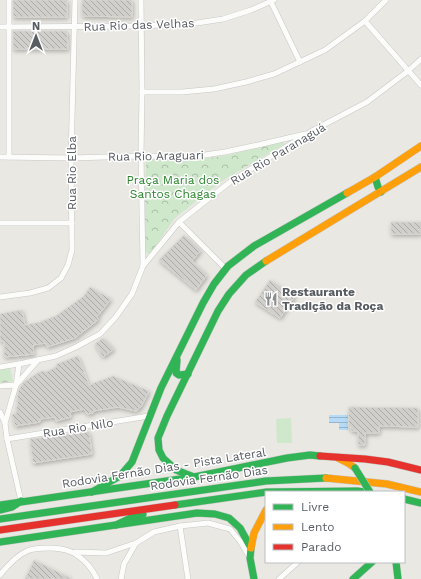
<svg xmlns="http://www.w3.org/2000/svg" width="421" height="579" font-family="'Work Sans',sans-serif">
  <defs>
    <pattern id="park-crowns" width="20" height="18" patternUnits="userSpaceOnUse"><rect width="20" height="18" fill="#cfe8cb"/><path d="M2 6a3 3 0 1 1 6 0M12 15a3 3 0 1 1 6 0" fill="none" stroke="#abbfa8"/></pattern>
    <pattern id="water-rules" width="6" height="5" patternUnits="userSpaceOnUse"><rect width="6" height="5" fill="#b5dbf6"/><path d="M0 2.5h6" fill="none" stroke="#96b5cb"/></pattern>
    <pattern id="building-back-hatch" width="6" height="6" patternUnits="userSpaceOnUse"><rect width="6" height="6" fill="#d0cfcc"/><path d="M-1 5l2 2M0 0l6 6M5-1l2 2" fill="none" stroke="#acaba9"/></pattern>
    <filter id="shadow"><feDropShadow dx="1" dy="2" stdDeviation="2" flood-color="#0004"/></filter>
  </defs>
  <rect width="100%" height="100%" fill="#eae8e2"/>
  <!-- green -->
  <polygon fill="#cfe8cb" points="291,418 292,443 277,443 276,419"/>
  <!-- park -->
  <g fill="url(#park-crowns)">
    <polygon points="281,141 285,144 222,181 175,218 150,254 144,253 146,158 188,161 229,155"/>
    <polygon points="10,368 13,381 0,383 0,370"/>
  </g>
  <!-- water -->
  <polygon fill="url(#water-rules)" points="329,415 348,415 348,430 339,430 339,423 329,423"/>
  <!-- building -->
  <g fill="url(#building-back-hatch)" stroke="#d9d7d2" filter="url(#shadow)">
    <rect x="13" y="0" width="54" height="17"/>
    <polygon points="82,0 132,0 132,17 82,16"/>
    <polygon points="13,31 67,31 68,49 13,49"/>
    <rect x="391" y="222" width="30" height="12"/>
    <polygon points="184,235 201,250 192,261 207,275 196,290 159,260"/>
    <polygon points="270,280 295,296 280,318 255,302"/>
    <polygon points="90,287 111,299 97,317 99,319 75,338 47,347 46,343 33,345 34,354 5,357 3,353 5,352 4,341 0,341 0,314 22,310 25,325 41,322 40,322 56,316 84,296"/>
    <polygon points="103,338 114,349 103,357 95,344"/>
    <polygon points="78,356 89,385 113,376 149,391 141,407 136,411 118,407 93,411 93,413 87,414 84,409 70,412 71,417 56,421 55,417 40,419 40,422 15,426 12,414 16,414 18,398 17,397 19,389 24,382 36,374 42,371 46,372 56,367 57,364"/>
    <polygon points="349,407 418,408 418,427 379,426 379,433 365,433 365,445 358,445 358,431 351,431 351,427 348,427"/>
    <polygon points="89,432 92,454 33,463 30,439"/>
    <polygon points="34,560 72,579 25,579"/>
  </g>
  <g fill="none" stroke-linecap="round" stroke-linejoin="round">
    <!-- street casing -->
    <g stroke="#c7c7c7" stroke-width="6">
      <g id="street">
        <polyline points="141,0 142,92 141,156 143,266"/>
        <polyline points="271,2 300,62"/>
        <polyline points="365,21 421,85"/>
        <polyline points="0,27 141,26 197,23 223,19 251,10 274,0"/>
        <polyline points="142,92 182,92 214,89 246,82 274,74 325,50 365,21 386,0"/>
        <polyline points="0,157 71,158 141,156 191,157 225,152 258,145 305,134"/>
        <polyline points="9,157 9,0"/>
        <polyline points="179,222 226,269"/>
        <polyline points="0,223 72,223"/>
        <polyline points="0,297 30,293 48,288 61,278 68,265 72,250 71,158 75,0"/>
        <polyline points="0,367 19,364 56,356 76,347 100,334 115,318 132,294 143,266 179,222 203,203 230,182 310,132 367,102 408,71 421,59"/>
        <polyline points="0,386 16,385 38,360"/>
        <polyline points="0,412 5,423 7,439 21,501"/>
        <polyline points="5,423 16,385 19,364"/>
        <polyline points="7,439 149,416"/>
        <polyline points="180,526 188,579"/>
        <polyline points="75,552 106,553 136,543"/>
        <path d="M0,575C8,565 16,556 27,551C34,548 42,548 49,548C66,548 77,552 89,566C92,570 95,574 97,579"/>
        <polyline points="121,579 124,564 136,543 154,532 180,526 208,523 230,529 240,541 250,558"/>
        <polyline points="279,579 298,562"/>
      </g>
    </g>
    <!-- fast casing -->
    <g stroke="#c5c6c5" stroke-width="8">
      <g id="fast">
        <polyline points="375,177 378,187 381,192"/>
        <polyline points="177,360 176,373 179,375 188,374"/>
        <polyline points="194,477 176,470 163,458 159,450 158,438 167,416 218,311 229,294 246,275 266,261"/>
        <polyline points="92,492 120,476 132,462 161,388 203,303 214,284 228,266 254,246 347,193"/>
        <polyline points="404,499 421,503"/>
        <polyline points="0,505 194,477 287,458 310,455 320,456"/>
        <polyline points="175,505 267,492 357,491 365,492"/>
        <polyline points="0,510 12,507 21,501"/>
        <polyline points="0,519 266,481 326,478"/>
        <polyline points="116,525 135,516 143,514"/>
        <polyline points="0,542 197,513 215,514 229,518 240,528 251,548 250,558 254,579"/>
        <polyline points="396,562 398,579"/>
        <polyline points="353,579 372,562"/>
      </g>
    </g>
    <!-- slow casing -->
    <g stroke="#c5c6c5" stroke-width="8">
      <g id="slow">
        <polyline points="347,193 375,177 421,146"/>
        <polyline points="266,261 421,167"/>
        <polyline points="338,458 348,463 355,468"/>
        <polyline points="326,478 387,484 421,492"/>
        <polyline points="251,548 254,533 266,510"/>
      </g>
    </g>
    <!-- jam casing -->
    <g stroke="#c5c6c5" stroke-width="8">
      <g id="jam">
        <polyline points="320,456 365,459 388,462 421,470"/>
        <polyline points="0,530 175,505"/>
      </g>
    </g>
    <!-- street -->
    <use href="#street" stroke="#fcfcfb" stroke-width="5"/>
    <!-- fast -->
    <use href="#fast" stroke="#30b455" stroke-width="7"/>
    <!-- slow -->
    <use href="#slow" stroke="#ff9f0a" stroke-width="7"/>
    <!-- jam -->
    <use href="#jam" stroke="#e5322d" stroke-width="7"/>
    <!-- fast-bridge casing -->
    <g stroke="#c5c6c5" stroke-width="8" stroke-linecap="butt">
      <polyline id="fast-bridge" points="355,468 370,492"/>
    </g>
    <!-- fast-bridge -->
    <use href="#fast-bridge" stroke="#30b455" stroke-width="7"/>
  </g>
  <!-- icons -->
  <defs>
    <g id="restaurant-bare" transform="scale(1.08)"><path d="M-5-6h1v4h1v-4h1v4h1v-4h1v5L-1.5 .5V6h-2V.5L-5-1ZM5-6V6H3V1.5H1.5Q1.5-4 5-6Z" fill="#8b8e8f" stroke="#fff" stroke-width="2.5" paint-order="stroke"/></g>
  </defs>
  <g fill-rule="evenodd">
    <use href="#restaurant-bare" x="271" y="299"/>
  </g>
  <g text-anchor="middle" stroke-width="3" stroke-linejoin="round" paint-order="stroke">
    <!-- street labels -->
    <g font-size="12" fill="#585d62" stroke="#fff">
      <text transform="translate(139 25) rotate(-2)" y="4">Rua Rio das Velhas</text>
      <text transform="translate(278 154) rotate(-31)" y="4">Rua Rio Paranaguá</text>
      <text transform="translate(156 156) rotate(-1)" y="4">Rua Rio Araguari</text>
      <text transform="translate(72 173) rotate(-90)" y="4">Rua Rio Elba</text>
      <text transform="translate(78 428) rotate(-9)" y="4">Rua Rio Nilo</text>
      <text transform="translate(164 468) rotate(-9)" y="4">Rodovia Fernão Dias - Pista Lateral</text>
      <text transform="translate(209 478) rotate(-8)" y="4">Rodovia Fernão Dias</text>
    </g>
    <!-- park labels -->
    <g font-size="12" fill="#2d8530" stroke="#fff">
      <text x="173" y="184">Praça Maria dos<tspan x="173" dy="14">Santos Chagas</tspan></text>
    </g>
    <!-- poi labels -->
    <g font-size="12" font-weight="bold" fill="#585d62" stroke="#fff" text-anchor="start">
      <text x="282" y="296">Restaurante<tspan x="282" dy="14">Tradição da Roça</tspan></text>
    </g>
  </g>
  <!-- legend -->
  <rect x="265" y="491" width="140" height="72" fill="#ffffff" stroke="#bcbec0"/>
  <rect x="273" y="504" width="20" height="6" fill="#30b455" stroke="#bcbec0"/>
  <text x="301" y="511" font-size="12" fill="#585d62">Livre</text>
  <rect x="273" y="524" width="20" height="6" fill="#ff9f0a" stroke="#bcbec0"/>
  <text x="301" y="531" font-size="12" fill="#585d62">Lento</text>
  <rect x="273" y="544" width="20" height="6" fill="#e5322d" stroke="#bcbec0"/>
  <text x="301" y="551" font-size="12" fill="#585d62">Parado</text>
  <!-- north arrow -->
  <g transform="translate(36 36)" stroke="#ffffff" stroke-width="3" paint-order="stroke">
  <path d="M0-3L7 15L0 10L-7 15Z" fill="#585d62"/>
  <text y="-6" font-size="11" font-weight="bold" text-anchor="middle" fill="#585d62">N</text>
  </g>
</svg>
